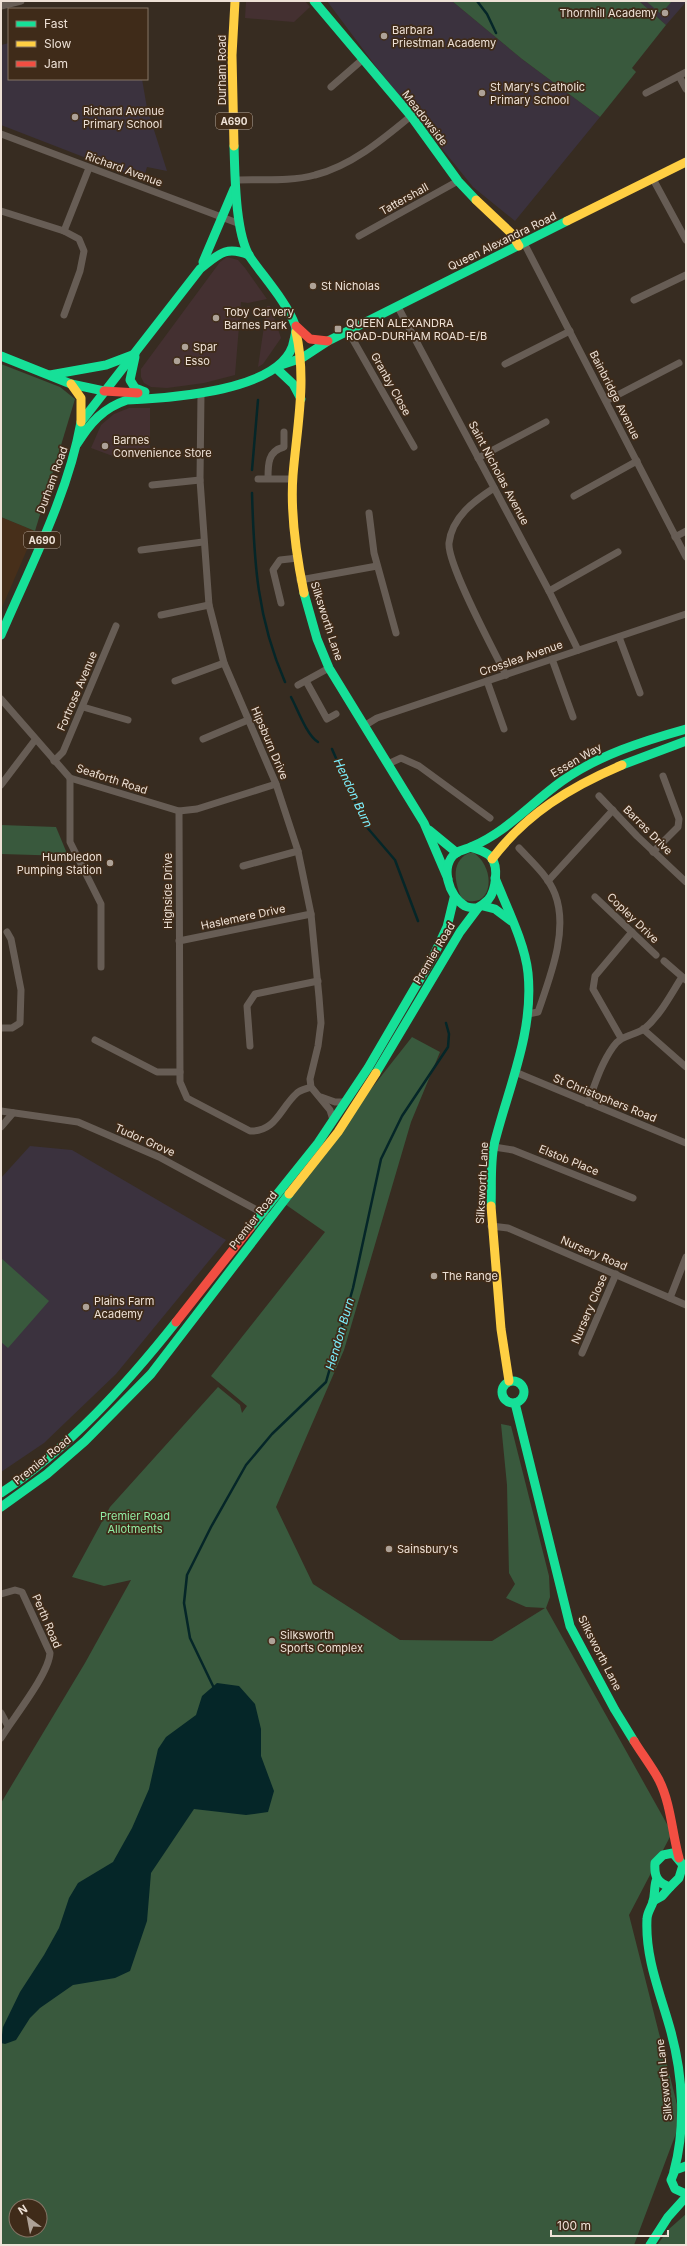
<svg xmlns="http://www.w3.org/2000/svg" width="687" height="2246" font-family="Inter,sans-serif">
  <rect width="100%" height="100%" fill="#372c21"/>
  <!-- commercial -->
  <g fill="#443031">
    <polygon points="246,1 305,1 310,7 294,22 245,18"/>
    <polygon points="227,257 238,260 245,268 267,299 248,303 241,302 235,375 204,383 167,388 151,387 144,383 141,377 141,369 220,262"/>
    <polygon points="267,306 270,306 281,338 263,364 258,367"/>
    <polygon points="129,408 150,408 150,453 118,458 91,448 101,425 114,414"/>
  </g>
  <!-- built -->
  <polygon fill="#472f1a" points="1,517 35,531 1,610"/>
  <!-- education -->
  <g fill="#3b323e">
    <polygon points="327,1 452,1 522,59 600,117 515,221 473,187 377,68"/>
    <polygon points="639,1 686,1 686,2 666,25"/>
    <polygon points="9,43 9,79 142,79 147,108 167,171 147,167 143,180 1,125 1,45"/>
    <polygon points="30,1146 72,1150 226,1240 116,1374 44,1443 1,1472 1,1178"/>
  </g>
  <!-- green -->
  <g fill="#39593d" fill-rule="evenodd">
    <polygon points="452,1 639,1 666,25 632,68 636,72 600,117 522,59"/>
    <polygon points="646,1 672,1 661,14"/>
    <polygon points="1,364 60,387 75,399 35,531 1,517"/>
    <polygon points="1,825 56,827 68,856 1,854"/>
    <path d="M472,852C497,866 494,912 462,899C454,882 450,859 472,852Z"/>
    <path d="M412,1037L440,1052L411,1122L344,1350L276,1507L313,1584L400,1640L492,1641L545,1608L526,1607L506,1598L515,1584L509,1573L507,1485L501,1424L511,1426L549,1576L550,1597L546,1608L672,1833L629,1915L681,2120L634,2245H1V1803L85,1663L131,1580L104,1586L72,1577L110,1507L218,1387L240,1405L242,1413L247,1406L211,1376L325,1232L282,1202ZM16,2206H40V2230H16Z"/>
    <polygon points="1,1258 49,1301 8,1348 1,1342"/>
    <polygon points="686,2214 686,2245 657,2245 669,2229"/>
  </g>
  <!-- water -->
  <polygon fill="#052628" points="217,1683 239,1686 255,1704 261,1729 261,1756 274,1791 268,1812 246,1815 194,1809 151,1873 147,1921 130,1971 115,1978 73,1985 40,2008 30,2018 16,2040 5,2044 1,2043 3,2027 20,1992 44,1955 59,1928 69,1898 78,1883 113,1862 132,1828 149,1789 158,1749 166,1737 196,1715 202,1696"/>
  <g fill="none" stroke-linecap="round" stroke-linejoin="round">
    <!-- stream -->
    <g stroke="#052628" stroke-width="2.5">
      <polyline points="477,1 487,14 496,33"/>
      <polyline points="252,470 258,400"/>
      <path d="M252,493C254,562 257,618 285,682"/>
      <path d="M291,697C297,708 307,736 318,742"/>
      <polyline points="332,749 365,825 395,860 418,921"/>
      <polyline points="213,1686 190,1638 184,1603 187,1575 211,1527 246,1465 272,1434 326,1382 353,1288 381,1159 402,1116 448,1047 449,1034 446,1023"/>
    </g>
    <!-- street -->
    <g stroke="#675d55" stroke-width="7">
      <polyline points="1,6 21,1"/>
      <polyline points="679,76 686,89"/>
      <polyline points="331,87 362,60"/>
      <polyline points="646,93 686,72"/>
      <polyline points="1,134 240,224"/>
      <polyline points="653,179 686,240"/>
      <path d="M236,180C261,179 290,182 315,175C351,166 382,140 411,116"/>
      <polyline points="1,211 64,231 79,239 84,251 80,271 64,315"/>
      <polyline points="64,231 89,168"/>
      <polyline points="359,236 458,181"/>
      <polyline points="524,243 686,557"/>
      <polyline points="634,300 686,275"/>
      <polyline points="398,307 549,591 578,650"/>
      <polyline points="348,331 414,447"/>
      <polyline points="505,364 570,331"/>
      <polyline points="201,394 200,480 209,605 224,663 276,784 298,851 311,914 319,997 321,1023 318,1046 310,1079 311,1087 330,1110 333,1120"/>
      <polyline points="606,401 679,363"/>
      <polyline points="478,458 546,422"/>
      <path d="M268,478C268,464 268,451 284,447V432"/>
      <polyline points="258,479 293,479"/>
      <polyline points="152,485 200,480"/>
      <path d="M494,488C474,501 452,517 449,543C447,564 494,651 506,675"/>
      <polyline points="574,496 637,461"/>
      <polyline points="369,513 374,553 396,633"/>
      <polyline points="675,537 686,531"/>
      <polyline points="141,550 203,542"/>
      <polyline points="300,580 377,566"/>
      <polyline points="549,591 618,552"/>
      <polyline points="281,603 273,570 280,560 298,558"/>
      <polyline points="161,615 209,605"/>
      <polyline points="619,637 640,693"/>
      <polyline points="552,659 573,717"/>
      <polyline points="175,681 224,663"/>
      <polyline points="306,681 327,719 336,714"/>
      <polyline points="487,681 504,729"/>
      <polyline points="298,685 329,668"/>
      <polyline points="1,699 70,778 179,811 197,809 276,784"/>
      <polyline points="83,707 128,720"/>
      <polyline points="364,726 377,718 686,614"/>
      <polyline points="203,739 248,720"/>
      <polyline points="54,761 63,752 116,626"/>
      <polyline points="388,764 401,758 419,766 490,818"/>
      <polyline points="70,778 70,842 101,904 101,967"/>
      <polyline points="1,785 35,740"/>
      <polyline points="599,796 637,836 686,882"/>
      <path d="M179,811L180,1082L187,1098L250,1131C276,1132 280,1108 297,1093C300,1090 306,1089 311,1087"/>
      <path d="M519,848C532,862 548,876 555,894C569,930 550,977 538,1012L528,1014"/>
      <polyline points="653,852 678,827 679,819 663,776"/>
      <polyline points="243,866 298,851"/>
      <polyline points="548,881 613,810"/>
      <polyline points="595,897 656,955"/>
      <polyline points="179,941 311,914"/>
      <polyline points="664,961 686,980"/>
      <polyline points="1,1028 12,1028 20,1023 21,990 11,939 7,932"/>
      <polyline points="643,1029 686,1067"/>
      <polyline points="621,1038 593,989 595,976 632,932"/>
      <polyline points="95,1040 157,1072 180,1072"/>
      <polyline points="250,1046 247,1006 255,994 318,981"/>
      <polyline points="515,1072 686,1143"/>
      <polyline points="321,1097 335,1102 345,1102"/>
      <path d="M588,1103C595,1084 601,1064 613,1047C621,1035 633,1036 644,1029C660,1016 671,994 682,977"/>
      <polyline points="1,1111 78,1122 159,1157 266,1215"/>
      <polyline points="1,1127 13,1113"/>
      <polyline points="494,1147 513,1150 633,1198"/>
      <polyline points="491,1226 508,1228 686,1305"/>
      <polyline points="670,1298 686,1257"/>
      <polyline points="582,1353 616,1274"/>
      <path d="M1,1594L15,1590L22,1592L50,1653C49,1674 13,1718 1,1738"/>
      <polyline points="1,1713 8,1726"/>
    </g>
    <!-- fast -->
    <g stroke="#16e098" stroke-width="9">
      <polyline points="314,1 411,116 458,181 476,200"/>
      <polyline points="203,262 234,189"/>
      <polyline points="1,356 71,384 104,391"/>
      <polyline points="135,357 130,380 135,388 145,392"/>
      <polyline points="281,365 302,358 328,341 567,221"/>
      <polyline points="276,368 293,384 301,399"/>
      <polyline points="50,375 106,365 135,354"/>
      <path d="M77,444C90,423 103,408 127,400C168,398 286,392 294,340C295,336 297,329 295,325C288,304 263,276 250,257C235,233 235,174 234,146"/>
      <polyline points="304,593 317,639 329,668 424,823 448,879"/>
      <path d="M1,635C30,567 68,495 81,422L200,269C218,255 225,245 249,255"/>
      <polyline points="622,765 686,741"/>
      <polyline points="429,830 457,853"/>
      <path d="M471,847C507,832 531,803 562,781C599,755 643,741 686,729"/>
      <path d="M471,847C478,850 486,851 491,857C499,867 496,891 488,900C485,903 481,906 477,908C473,908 469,908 465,906C449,897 439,866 456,853C460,850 467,849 471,847Z"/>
      <polyline points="483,906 495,909 511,921"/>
      <polyline points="376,1073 460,932 478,908"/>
      <path d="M491,1206C492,1187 490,1164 494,1145C508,1088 534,1033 528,973C525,943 506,906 495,878"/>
      <polyline points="250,1228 318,1143 368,1068 434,955 447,927 454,898"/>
      <circle cx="513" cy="1392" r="11"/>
      <polyline points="515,1403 570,1626 615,1710 634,1741"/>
      <path d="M1,1493C68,1449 126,1385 176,1322"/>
      <polyline points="1,1507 47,1474 85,1441 151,1374 289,1194"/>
      <path d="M673,1853L683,1865L679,1878L670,1887C657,1883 654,1876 655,1863L663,1855Z"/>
      <path d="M656,1881C654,1888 655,1895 653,1902C651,1908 647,1913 647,1919C645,1959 661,1995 671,2032C683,2076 686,2127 674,2171"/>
      <polyline points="653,1901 662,1896 670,1887"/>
      <polyline points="686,2166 675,2170 671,2180 675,2189 686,2194"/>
      <polyline points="650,2245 668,2217 686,2197"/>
    </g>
    <!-- slow -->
    <g stroke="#ffcf43" stroke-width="9">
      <polyline points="234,146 232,55 235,1"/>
      <polyline points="476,200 511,233 519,246"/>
      <polyline points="567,221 686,162"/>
      <path d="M296,332C307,380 297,426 293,475C290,514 296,554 304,593"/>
      <polyline points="71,384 81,398 81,422"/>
      <path d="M492,859C526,814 570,787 622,765"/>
      <polyline points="289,1194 338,1132 376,1073"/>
      <polyline points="491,1206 501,1329 509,1381"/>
    </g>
    <!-- jam -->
    <g stroke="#f24e42" stroke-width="9">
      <polyline points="296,326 310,339 328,341"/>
      <polyline points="104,391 138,393"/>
      <polyline points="176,1322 250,1228"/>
      <path d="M634,1741C642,1754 652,1767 659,1780C671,1804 672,1833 679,1858"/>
    </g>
  </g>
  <!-- markers -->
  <g fill="#aea297" stroke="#3f2b19" stroke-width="1.5">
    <circle cx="665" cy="13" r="4"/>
    <circle cx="384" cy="36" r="4"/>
    <circle cx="482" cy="93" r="4"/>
    <circle cx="75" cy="117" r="4"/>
    <circle cx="313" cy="286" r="4"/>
    <circle cx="216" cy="318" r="4"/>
    <rect x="334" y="325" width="8" height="8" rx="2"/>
    <circle cx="185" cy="347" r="4"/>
    <circle cx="177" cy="361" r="4"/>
    <circle cx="105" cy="446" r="4"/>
    <circle cx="110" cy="863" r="4"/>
    <circle cx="434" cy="1276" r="4"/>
    <circle cx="86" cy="1307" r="4"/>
    <circle cx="389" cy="1549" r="4"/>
    <circle cx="272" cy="1641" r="4"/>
  </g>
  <g text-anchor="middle" stroke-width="3.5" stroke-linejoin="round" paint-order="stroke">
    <!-- shield labels -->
    <g fill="#3f2b19" stroke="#baaa9d" stroke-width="1">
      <rect x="216" y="113" width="36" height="16" rx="3"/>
      <rect x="24" y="532" width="36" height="16" rx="3"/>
    </g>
    <g font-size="10" font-weight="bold" fill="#eee1d6">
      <text x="234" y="125">A690</text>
      <text x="42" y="544">A690</text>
    </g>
    <!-- poi labels -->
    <g font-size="11" fill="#eee1d6" stroke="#3f2b19" text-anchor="start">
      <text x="657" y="17" text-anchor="end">Thornhill Academy</text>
      <text x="392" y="34">Barbara<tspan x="392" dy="13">Priestman Academy</tspan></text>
      <text x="490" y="91">St Mary's Catholic<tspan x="490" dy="13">Primary School</tspan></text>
      <text x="83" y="115">Richard Avenue<tspan x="83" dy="13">Primary School</tspan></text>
      <text x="321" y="290">St Nicholas</text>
      <text x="224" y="316">Toby Carvery<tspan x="224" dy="13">Barnes Park</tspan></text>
      <text x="346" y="327">QUEEN ALEXANDRA<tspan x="346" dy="13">ROAD-DURHAM ROAD-E/B</tspan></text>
      <text x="193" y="351">Spar</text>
      <text x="185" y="365">Esso</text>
      <text x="113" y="444">Barnes<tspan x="113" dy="13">Convenience Store</tspan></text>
      <text x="102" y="861" text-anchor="end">Humbledon<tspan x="102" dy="13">Pumping Station</tspan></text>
      <text x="442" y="1280">The Range</text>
      <text x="94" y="1305">Plains Farm<tspan x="94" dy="13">Academy</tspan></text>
      <text x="397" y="1553">Sainsbury's</text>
      <text x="280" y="1639">Silksworth<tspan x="280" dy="13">Sports Complex</tspan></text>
    </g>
    <!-- street labels -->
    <g font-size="11" fill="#eee1d6" stroke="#3f2b19">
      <text transform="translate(222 70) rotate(-90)" y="4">Durham Road</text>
      <text transform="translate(425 118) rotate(52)" y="4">Meadowside</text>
      <text transform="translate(124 169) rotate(20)" y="4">Richard Avenue</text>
      <text transform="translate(404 199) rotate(-29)" y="4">Tattershall</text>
      <text transform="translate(502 241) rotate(-26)" y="4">Queen Alexandra Road</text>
      <text transform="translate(391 384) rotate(61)" y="4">Granby Close</text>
      <text transform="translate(615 395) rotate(63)" y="4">Bainbridge Avenue</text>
      <text transform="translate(499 473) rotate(62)" y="4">Saint Nicholas Avenue</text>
      <text transform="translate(52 480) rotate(-70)" y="4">Durham Road</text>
      <text transform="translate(327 621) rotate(72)" y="4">Silksworth Lane</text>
      <text transform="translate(521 658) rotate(-19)" y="4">Crosslea Avenue</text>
      <text transform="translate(77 691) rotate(-67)" y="4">Fortrose Avenue</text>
      <text transform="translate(270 743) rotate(67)" y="4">Hipsburn Drive</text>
      <text transform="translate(576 760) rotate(-30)" y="4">Essen Way</text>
      <text transform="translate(112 779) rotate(18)" y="4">Seaforth Road</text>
      <text transform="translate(648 830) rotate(45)" y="4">Barras Drive</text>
      <text transform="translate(168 891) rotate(-90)" y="4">Highside Drive</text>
      <text transform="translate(243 917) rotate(-12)" y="4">Haslemere Drive</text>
      <text transform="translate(633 918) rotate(44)" y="4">Copley Drive</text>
      <text transform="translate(434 953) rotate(-59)" y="4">Premier Road</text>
      <text transform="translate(605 1098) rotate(22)" y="4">St Christophers Road</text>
      <text transform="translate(145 1140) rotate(24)" y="4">Tudor Grove</text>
      <text transform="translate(569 1160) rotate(22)" y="4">Elstob Place</text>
      <text transform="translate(482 1183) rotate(-87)" y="4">Silksworth Lane</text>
      <text transform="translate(253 1220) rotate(-52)" y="4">Premier Road</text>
      <text transform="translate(594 1253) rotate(23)" y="4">Nursery Road</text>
      <text transform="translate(589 1309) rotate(-67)" y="4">Nursery Close</text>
      <text transform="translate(42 1460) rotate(-39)" y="4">Premier Road</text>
      <text transform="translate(47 1621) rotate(67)" y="4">Perth Road</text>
      <text transform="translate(600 1653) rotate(63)" y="4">Silksworth Lane</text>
      <text transform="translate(664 2080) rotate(-96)" y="4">Silksworth Lane</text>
    </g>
    <!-- park labels -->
    <g font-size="11" fill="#91eda4" stroke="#3f2b19">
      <text x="135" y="1520">Premier Road<tspan x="135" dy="13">Allotments</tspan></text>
    </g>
    <!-- water labels -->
    <g font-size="12" font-style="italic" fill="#7bf0fe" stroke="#3f2b19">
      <text transform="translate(353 793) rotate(65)" y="4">Hendon Burn</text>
      <text transform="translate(340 1334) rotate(-74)" y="4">Hendon Burn</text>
    </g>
  </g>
  <!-- border -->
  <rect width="687" height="2246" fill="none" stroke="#eee1d6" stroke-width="4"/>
  <!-- legend -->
  <rect x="8" y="8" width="140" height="72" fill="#3f2b19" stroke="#857465"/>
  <rect x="16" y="21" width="20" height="6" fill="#16e098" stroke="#857465"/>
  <text x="44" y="28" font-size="12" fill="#eee1d6">Fast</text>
  <rect x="16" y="41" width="20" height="6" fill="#ffcf43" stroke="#857465"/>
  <text x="44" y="48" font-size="12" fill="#eee1d6">Slow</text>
  <rect x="16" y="61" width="20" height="6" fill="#f24e42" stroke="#857465"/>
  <text x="44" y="68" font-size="12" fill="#eee1d6">Jam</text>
  <!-- north arrow -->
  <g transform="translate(28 2218) rotate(328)"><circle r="19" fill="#3f2b19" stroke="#857465"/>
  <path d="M0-3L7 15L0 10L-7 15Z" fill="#aea297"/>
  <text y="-6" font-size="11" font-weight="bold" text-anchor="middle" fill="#eee1d6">N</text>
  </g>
  <!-- scale -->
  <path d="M551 2230v6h117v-6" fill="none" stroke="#eee1d6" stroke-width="2"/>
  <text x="557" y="2230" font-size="12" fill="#eee1d6" stroke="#3f2b19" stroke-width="3" paint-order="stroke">100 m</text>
</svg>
